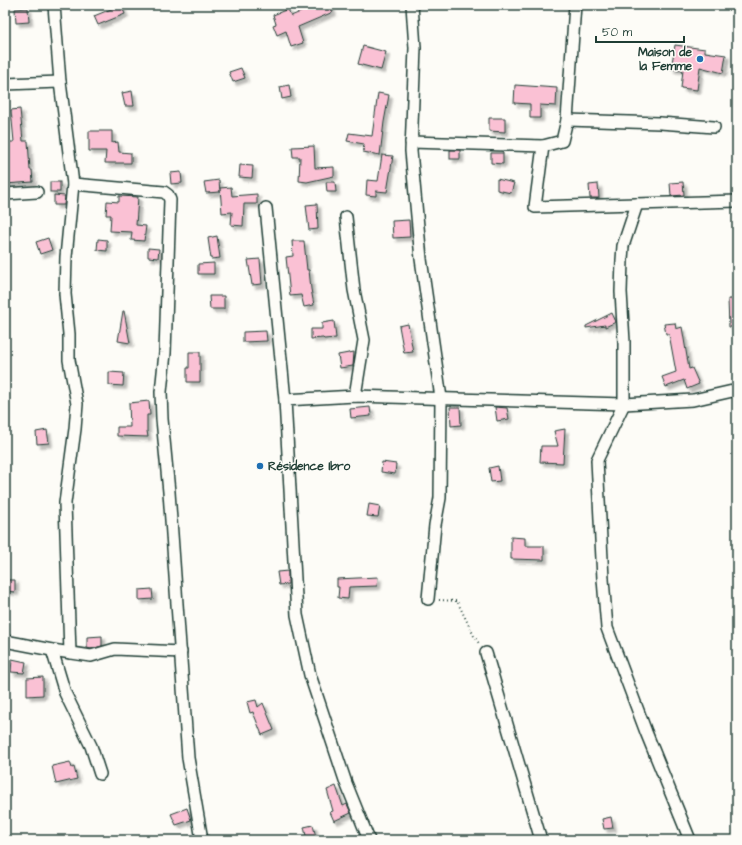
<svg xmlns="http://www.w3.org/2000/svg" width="742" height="845" font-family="'Architects Daughter',sans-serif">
  <defs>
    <filter id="shadow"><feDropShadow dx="3.5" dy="3.5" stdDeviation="1" flood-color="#0004"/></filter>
  </defs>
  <rect width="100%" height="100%" fill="#fdfcf7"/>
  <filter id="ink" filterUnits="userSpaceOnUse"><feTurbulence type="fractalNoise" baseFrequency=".025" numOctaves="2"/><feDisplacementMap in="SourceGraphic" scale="8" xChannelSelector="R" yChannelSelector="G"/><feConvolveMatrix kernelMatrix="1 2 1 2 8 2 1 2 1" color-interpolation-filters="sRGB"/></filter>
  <g filter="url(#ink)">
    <!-- building -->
    <g fill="#fac1d4" stroke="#1f3d34" filter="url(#shadow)">
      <polygon points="121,5 125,14 98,25 94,16"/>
      <polygon points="317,5 330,5 333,12 298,27 303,43 291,47 286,31 277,35 273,25 276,24 273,15 288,9 291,16"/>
      <polygon points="28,8 29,22 16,23 15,9"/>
      <polygon points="675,45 705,49 705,52 726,55 723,73 700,67 697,90 681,88 683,70 671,69"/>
      <polygon points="363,46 386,52 381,70 358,64"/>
      <polygon points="241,68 245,78 233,82 229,72"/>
      <polygon points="289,85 291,97 282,99 280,87"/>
      <polygon points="515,85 557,88 556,106 540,105 540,118 530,118 530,104 514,103"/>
      <polygon points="132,91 134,106 125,106 122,93"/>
      <polygon points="378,93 389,95 384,122 380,155 363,152 364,144 347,141 349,133 372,136"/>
      <polygon points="20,109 23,141 28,141 30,170 32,170 33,182 5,184 5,142 14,142 11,110"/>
      <polygon points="489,118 505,118 505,132 489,131"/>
      <polygon points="89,131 112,131 112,143 118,142 119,152 131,153 131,163 105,163 106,151 89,151"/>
      <polygon points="314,146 315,168 334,167 334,176 307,182 299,181 300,157 293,157 292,147"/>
      <rect x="450" y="150" width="10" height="9"/>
      <polygon points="491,153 503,153 503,164 491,163"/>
      <polygon points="382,155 393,156 387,192 376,191 376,196 366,195 367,180 378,181"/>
      <polygon points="240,165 253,166 252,178 239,177"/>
      <polygon points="181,172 182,183 171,184 170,173"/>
      <polygon points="497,179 514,183 511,193 497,190"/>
      <polygon points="219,180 220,192 206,193 204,182"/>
      <rect x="50" y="182" width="10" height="10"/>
      <polygon points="326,182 335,182 336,192 327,192"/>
      <polygon points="683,182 684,195 671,196 670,183"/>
      <polygon points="598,184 599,198 590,198 589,185"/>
      <polygon points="231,187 232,196 257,194 257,204 244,204 243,226 231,225 232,212 222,213 220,188"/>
      <polygon points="54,195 65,196 64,205 54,205"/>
      <polygon points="119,196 138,197 136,225 146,226 144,241 131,240 132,232 110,231 111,215 106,215 107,201 119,202"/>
      <polygon points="317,204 318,229 309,230 306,205"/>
      <polygon points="409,220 410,237 393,238 392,221"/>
      <polygon points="217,236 220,258 211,259 208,238"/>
      <polygon points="48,238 52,250 40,254 36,242"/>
      <polygon points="98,239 107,240 107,251 97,250"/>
      <polygon points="292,241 304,241 307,270 309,270 311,289 314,305 304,307 301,295 290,296 286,257 293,256"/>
      <polygon points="148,248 159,249 158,258 148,257"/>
      <polygon points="260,259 262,284 252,285 248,260"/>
      <polygon points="214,263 214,274 198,274 198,264"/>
      <polygon points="209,296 224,296 224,309 210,309"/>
      <polygon points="728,299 737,299 737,327 729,327"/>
      <polygon points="123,311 124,311 130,343 118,341"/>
      <polygon points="612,313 616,322 605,327 605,325 586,328 586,326"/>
      <polygon points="334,321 336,338 324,339 323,338 311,339 311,329 322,329 322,323"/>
      <polygon points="675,323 676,329 682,327 689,369 692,368 699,384 687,389 684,380 666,387 662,377 676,372 669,334 666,334 664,324"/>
      <polygon points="408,324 413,352 404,353 399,326"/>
      <polygon points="266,331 267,341 243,342 243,332"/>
      <polygon points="189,352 200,352 200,382 187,382 187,368 189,368"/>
      <polygon points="354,352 353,366 340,368 338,355"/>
      <polygon points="109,372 124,373 123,386 109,385"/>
      <polygon points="149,401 150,415 147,415 147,431 148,437 117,436 117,427 130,427 129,403"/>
      <polygon points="370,407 371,416 351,418 350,409"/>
      <polygon points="450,407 460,407 461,425 451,426"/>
      <polygon points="495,407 507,408 509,419 497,421"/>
      <polygon points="565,429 563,463 540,462 541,446 558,446 554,431"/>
      <polygon points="47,430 49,443 37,444 36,432"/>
      <polygon points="382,462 396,464 395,474 381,472"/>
      <polygon points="498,466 500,481 491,482 489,468"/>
      <polygon points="369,504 380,506 378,517 367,516"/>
      <polygon points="511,537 525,538 525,546 544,546 544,560 511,559"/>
      <polygon points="288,571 288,584 279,585 277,572"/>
      <polygon points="378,577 377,586 349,587 348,599 338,598 339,587 337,587 337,579"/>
      <polygon points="5,580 15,580 15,592 5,591"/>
      <polygon points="152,589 153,599 139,600 139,590"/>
      <polygon points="102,636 102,646 91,649 87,648 87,637"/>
      <polygon points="12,659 26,662 24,673 11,672"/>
      <polygon points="43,677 43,695 27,696 27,678"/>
      <polygon points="256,700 258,707 263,703 274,730 262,735 253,712 250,713 247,702"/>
      <polygon points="70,762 72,768 74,767 77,779 56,784 52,766"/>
      <polygon points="336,786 343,806 347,804 351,813 334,821 330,812 333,811 327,790"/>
      <polygon points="187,808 191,820 176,825 171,814"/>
      <polygon points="611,817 613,828 604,829 602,819"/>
      <polygon points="313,825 316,837 307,840 304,827"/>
    </g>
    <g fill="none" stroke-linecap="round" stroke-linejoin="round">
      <!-- minor casing -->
      <g stroke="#1f3d34" stroke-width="14">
        <g id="minor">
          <polyline points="54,5 60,82 73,184 66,257 65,294 69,334 69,360 77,404 75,429 65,503 70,653"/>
          <polyline points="412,5 415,48 411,151 421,259 441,398 440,498 435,525 428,599"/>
          <polyline points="5,84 60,82"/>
          <polyline points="567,120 660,123 714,127"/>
          <polyline points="411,142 543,146 562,141 567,120 575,5"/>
          <polyline points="543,146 535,207 737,201"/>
          <polyline points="73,184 164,192 168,195 170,200 165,353 161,392 162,419 169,492 188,758 202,840"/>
          <polyline points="5,194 37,192"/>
          <polyline points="637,204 623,246 622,260 621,292 624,342 624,404 597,460 603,579 607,628 646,732 690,840"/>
          <polyline points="266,208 285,400 297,615 310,675 346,783 369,840"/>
          <polyline points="346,217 354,290 364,340 355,396"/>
          <polyline points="285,400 355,396 624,404 693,400 737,390"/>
          <polyline points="5,641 52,650 91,656 115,649 181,652"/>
          <polyline points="52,650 65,693 91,746 100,774"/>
          <polyline points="486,653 541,840"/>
        </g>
      </g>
      <!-- path -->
      <polyline stroke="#1f3d34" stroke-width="2" stroke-dasharray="1 3" stroke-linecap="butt" points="439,600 457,601 474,636 480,645"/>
      <!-- minor -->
      <use href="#minor" stroke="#fdfcf7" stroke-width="11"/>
    </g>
  </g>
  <!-- markers -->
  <g fill="#1f6fb2" stroke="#fdfcf7" stroke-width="1.5">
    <circle cx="700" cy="59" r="4"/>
    <circle cx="260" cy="466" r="4"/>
  </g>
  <g text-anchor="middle" stroke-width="3" stroke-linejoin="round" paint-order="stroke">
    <!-- poi labels -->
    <g font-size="12" font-weight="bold" fill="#1f3d34" stroke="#fdfcf7" text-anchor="end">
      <text x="692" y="56">Maison de<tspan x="692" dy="14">la Femme</tspan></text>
      <text x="268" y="470" text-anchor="start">Résidence Ibro</text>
    </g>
  </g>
  <!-- margin -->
  <rect width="742" height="845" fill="none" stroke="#fdfcf7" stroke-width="20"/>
  <rect x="10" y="10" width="722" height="825" fill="none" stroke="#1f3d34" stroke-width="1.5" filter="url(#ink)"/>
  <!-- scale -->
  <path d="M596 36v6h88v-6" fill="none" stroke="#1f3d34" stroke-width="2"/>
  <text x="602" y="36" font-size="12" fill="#1f3d34" stroke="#fdfcf7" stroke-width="3" paint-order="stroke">50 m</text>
</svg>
